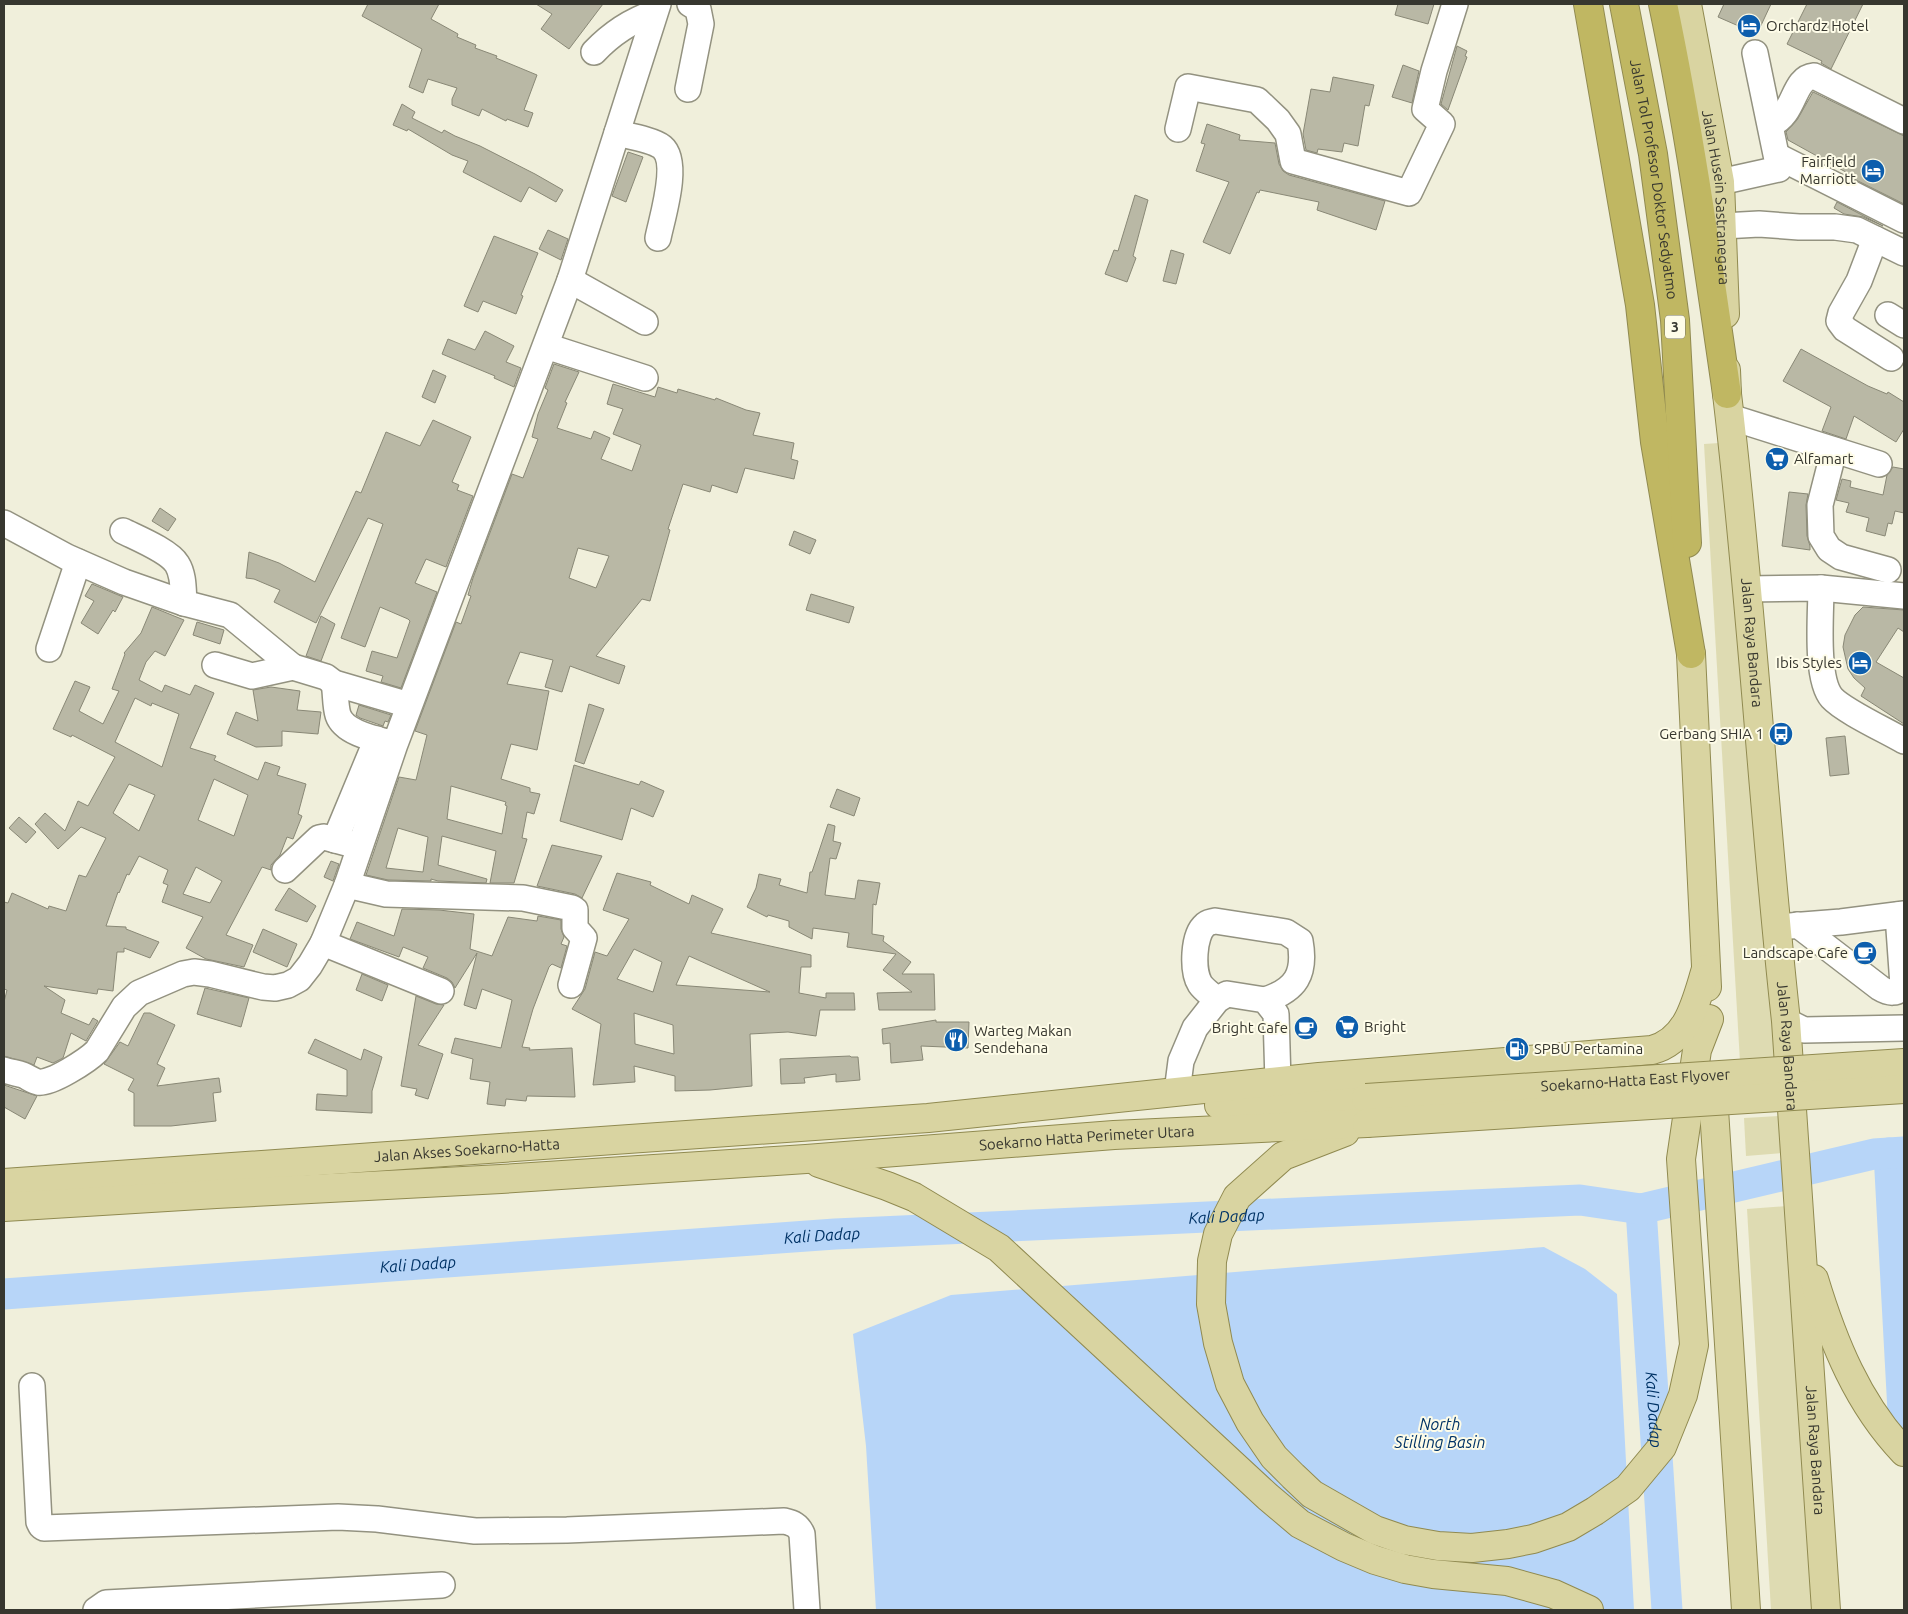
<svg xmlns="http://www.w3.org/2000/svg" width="1908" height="1614" font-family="Ubuntu,sans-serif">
  <rect width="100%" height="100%" fill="#f0efdb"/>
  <!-- green -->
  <g fill="#dedbb2">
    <polygon points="1719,443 1771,1001 1775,1060 1740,1062 1704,444"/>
    <polygon points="1779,1116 1782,1153 1746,1156 1744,1118"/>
    <polygon points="1787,1206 1813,1610 1771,1610 1747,1209"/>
  </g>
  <!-- water -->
  <polygon fill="#b7d5f8" points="1544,1247 1585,1269 1617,1294 1634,1610 876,1610 866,1446 853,1334 951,1295"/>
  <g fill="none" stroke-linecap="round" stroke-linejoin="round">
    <!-- river -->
    <g stroke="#b7d5f8" stroke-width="31">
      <polyline points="1889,1153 1904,1430"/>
      <path id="s1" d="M1641,1209L1667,1610"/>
      <path id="s2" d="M4,1294L835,1234L1580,1200L1641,1209L1874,1154L1904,1152"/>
    </g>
  </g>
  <!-- building -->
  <g fill="#b9b8a5" stroke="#898876" fill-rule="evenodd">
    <polygon points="368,4 439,4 431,19 458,34 457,37 476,45 475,48 497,56 496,58 537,75 524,110 533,113 528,127 507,119 506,121 482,109 479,116 452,105 452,99 457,88 428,79 423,93 409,87 422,49 362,16"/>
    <polygon points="536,4 603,4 569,49 541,29 552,14"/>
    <polygon points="1398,4 1434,4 1428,24 1395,15"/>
    <polygon points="1724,4 1771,4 1757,34 1718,17"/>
    <polygon points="1807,4 1863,4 1831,69 1821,63 1822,61 1787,44"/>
    <polygon points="1457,46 1467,51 1465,56 1467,57 1448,110 1441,104"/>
    <polygon points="1403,65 1419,71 1412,103 1392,97"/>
    <polygon points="1333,77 1374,85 1369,106 1365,105 1358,146 1344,143 1342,152 1318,149 1317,153 1306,150 1303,134 1311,89 1330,92"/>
    <polygon points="1813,92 1904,136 1904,204 1852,178 1853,176 1788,140 1786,132 1797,120"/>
    <polygon points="402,104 415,112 412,118 442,133 444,130 455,136 480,146 535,174 563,190 556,202 529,187 521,202 463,172 468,161 452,155 408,129 407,131 393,125"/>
    <polygon points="1207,124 1240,135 1239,140 1275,143 1279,164 1283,171 1289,175 1385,201 1376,230 1317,210 1319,202 1260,190 1259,193 1257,192 1230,254 1203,242 1229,182 1196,171 1205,144 1201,143"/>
    <polygon points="628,152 643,157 626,202 612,196"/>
    <polygon points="1135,195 1148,200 1133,256 1136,258 1127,282 1105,274 1114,250 1118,251"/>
    <polygon points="1837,202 1883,226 1863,217 1844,214 1834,208"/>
    <polygon points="548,230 568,239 561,260 539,249"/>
    <polygon points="494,236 538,253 521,295 523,296 516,314 483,301 478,312 464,306"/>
    <polygon points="1171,250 1184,254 1176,284 1163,281"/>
    <polygon points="485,331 514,346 506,362 521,368 514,387 494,378 495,376 442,354 448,339 475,350"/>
    <polygon points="1801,349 1868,386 1887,394 1888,392 1904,402 1904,429 1896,442 1854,416 1846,439 1822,431 1831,407 1783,381"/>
    <path d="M554,364L579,372L565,402L567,403L557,428L591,439L594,431L610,438L601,459L632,471L641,445L613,434L623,409L607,404L613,384L655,397L658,387L677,393L678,389L715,400L716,398L746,410L760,413L753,435L794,443L791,459L798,461L794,479L745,468L737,493L712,485L710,492L683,484L668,529L670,530L650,601L642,599L596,656L625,666L619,684L570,666L562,692L545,687L553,660L520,652L507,684L549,691L537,750L511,744L501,779L530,788V792L540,794L534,814L527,812L522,838L527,839L514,883H490L496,851L442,836L438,865L487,879L486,883L438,881L431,879V881L388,880L366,875L399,777L416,780L427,735L415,731L456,622L461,624L471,596L468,595L473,578L512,474L523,478L538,439L532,437L538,414L548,390L545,388ZM578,548L609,556L596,588L569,578ZM451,786L506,802L505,805L507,806L502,834L447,819ZM398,828L428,837L423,872L386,868Z"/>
    <polygon points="433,370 446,376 435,403 422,397"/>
    <polygon points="433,420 471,437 452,482 459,485 457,490 473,496 446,567 426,559 415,583 437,592 401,688 381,682 383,676 366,671 372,651 397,658 410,621 408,619 380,607 365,647 341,638 383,524 368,518 316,623 274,602 280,590 254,579 246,578 249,552 279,563 315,582 356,491 361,493 386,432 420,446"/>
    <polygon points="1893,467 1904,469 1904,513 1895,511 1892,524 1888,523 1885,536 1866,531 1869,518 1846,512 1849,503 1836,500 1842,479 1851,481 1850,487 1883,495 1887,475"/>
    <polygon points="1789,492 1808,494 1806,505 1807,536 1810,546 1810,550 1782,546"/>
    <polygon points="160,508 176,519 168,531 152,521"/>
    <polygon points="794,531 816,540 810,554 789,545"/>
    <polygon points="92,584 123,597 115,612 113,610 98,634 81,623 94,601 85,596"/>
    <polygon points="811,594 854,607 849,623 806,610"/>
    <path d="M152,607L184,620L165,656L155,651L146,662L139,680L162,692L165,685L190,695L195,685L214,693L190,748L216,756L214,760L258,780L265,762L280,767L277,775L306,784L298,814L302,816L293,839L287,837L280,855L271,865V870L262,867L226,935L253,945L244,967L206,959L186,948L203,917L162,902L168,885L163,883L168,870L139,856L129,875L127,874L119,893L118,892L106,926L126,927V929L159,942L150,958L124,948V952H117L113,991L98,989L97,994L44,986L65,1000L61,1013L89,1025L93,1018L98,1021L86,1041L71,1033L63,1058L53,1063L37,1057L34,1065L4,1056V1002L7,990L4,989V902L8,903L12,893L48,909L49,906L66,911L79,875L86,877L106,838L81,827L58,849L35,824L45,813L65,831L78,801L88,806L115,757L72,735L71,737L53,729L75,681L90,687L79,711L103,724L119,691L112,689L125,654L124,653L141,633ZM135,698L151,706L152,703L179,714L162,767L115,742ZM214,779L248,795L234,836L198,820ZM129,784L155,795L139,831L113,813ZM196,867L222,881L210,903L183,894Z"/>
    <polygon points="1863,607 1904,610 1904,632 1898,628 1876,662 1904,678 1904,724 1861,696 1865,688 1854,678 1848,669 1843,647 1845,635 1855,615"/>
    <polygon points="321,616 335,624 321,661 306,656"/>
    <polygon points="197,622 224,630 220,644 193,635"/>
    <polygon points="271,687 300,691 297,710 321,712 318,734 282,731 282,746 256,747 227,734 236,712 258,721 253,690"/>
    <polygon points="589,704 604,709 584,764 575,761"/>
    <polygon points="359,705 391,715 388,722 385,721 383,726 360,718 356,715"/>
    <polygon points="1845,736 1849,774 1830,776 1826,738"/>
    <polygon points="574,765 639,785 641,781 664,791 653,817 631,808 622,840 560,821"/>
    <polygon points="837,789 860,798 854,816 830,807"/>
    <polygon points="19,817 36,832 26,843 9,828"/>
    <polygon points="828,824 835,826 833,841 841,843 836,859 830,858 825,895 855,899 858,880 880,883 876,905 873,904 872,934 884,936 883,941 911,962 902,974 934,974 935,1010 879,1010 877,993 912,992 883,970 896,954 847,947 849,933 813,928 812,939 789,927 789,921 768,915 767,917 747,907 756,888 759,874 781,879 779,885 807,893 810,872 812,872"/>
    <polygon points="552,845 602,856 582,898 575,894 537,886"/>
    <polygon points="331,861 339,864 333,881 324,877"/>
    <path d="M617,873L651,882L650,885L689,904L692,895L723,909L711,933L811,955V967H801L799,993L826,998V993H854L855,1010H820L816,1036L788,1032L750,1034L752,1086L710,1090L675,1091V1076L634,1066L635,1082L593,1085L601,1024L572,1009L585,989L595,952L607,956L629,919L603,910ZM634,949L662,962L653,992L617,979ZM689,956L770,992L676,985ZM634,1013L673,1025L674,1054L635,1044Z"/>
    <polygon points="289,888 316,906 307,922 275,910"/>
    <polygon points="402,909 439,910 474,914 470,949 492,956 508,917 537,921 538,916 561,920 561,929 564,937 561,944 567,946 561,968 552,964 549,967 533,1009 522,1047 530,1048 529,1050 572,1048 575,1097 527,1096 526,1101 506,1099 505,1106 487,1104 490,1082 470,1079 473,1059 451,1053 455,1038 501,1048 512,1000 482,989 476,1009 464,1005 477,953 455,988 452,982 447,978 423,968 428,957 403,947 399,957 350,939 357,922 394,936"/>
    <polygon points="263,929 297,944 287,967 253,952"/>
    <polygon points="362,974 388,985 382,1001 356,990"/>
    <polygon points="205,988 249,998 241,1027 197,1014"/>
    <polygon points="416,996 436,1004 444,1005 418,1045 443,1054 428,1099 415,1095 417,1089 401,1086"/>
    <polygon points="144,1013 150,1013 175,1025 157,1064 165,1068 157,1086 219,1078 221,1092 213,1093 216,1121 171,1126 134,1126 134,1093 128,1090 134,1079 104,1064 120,1042 128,1046"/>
    <polygon points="936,1020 936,1022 969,1022 968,1048 921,1046 923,1060 891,1063 890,1043 883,1044 882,1029"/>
    <polygon points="315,1039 361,1060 364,1049 382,1057 372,1091 372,1113 316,1110 317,1094 347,1096 347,1070 308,1053"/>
    <polygon points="850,1056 851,1057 858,1057 860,1080 836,1082 836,1074 804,1078 805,1083 781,1084 780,1059"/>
    <polygon points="4,1085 37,1096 25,1119 4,1107"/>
  </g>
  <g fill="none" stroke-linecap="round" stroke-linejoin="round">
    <!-- minor casing -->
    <g stroke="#939280" stroke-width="28">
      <g id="minor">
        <path d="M594,52C612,33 630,21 654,13"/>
        <polyline points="688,89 701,24 698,9 690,4"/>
        <path d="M1771,124C1796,114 1792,78 1814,76L1904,121"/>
        <polyline points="1178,129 1188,87 1257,100 1278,120 1288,134 1293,161 1409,193 1442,124 1425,109 1434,71 1455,4"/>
        <path d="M617,133C629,136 653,140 662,147C680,162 662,218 658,238"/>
        <polyline points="1777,156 1904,220"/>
        <polyline points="1720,182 1779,169 1755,53"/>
        <polyline points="1723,226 1759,224 1799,227 1835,227 1857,230 1904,253"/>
        <polyline points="1875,239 1859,281 1841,313 1839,321 1845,329 1891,358"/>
        <polyline points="570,280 645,322"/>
        <polyline points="1888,315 1904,325"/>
        <polyline points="546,346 645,378"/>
        <polyline points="1730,417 1879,464"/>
        <polyline points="1834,450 1820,505 1821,536 1829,549 1841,557 1888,570"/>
        <polyline points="4,523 67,557 124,582 184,603 230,615 293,667"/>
        <path d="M123,531C137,538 169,551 177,564C184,575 183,590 184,603"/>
        <path d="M1821,588C1821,613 1815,679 1832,698C1844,711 1887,731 1904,741"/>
        <polyline points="1748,589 1821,588 1904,596"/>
        <polyline points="49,649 78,562"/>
        <polyline points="215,665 252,676 293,667 326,677 334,683 409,705"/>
        <path d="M334,683C336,693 335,705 338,715C344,733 375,739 391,743"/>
        <polyline points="335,840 377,739"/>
        <polyline points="285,870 319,838 324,837 350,844"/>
        <polyline points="347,885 386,894 523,898 572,908 575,910 575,928 584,938 571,985"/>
        <path d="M1798,925L1880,988C1888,993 1898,995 1903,985L1898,915"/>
        <polyline points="1790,926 1841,922 1904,914"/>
        <polyline points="323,943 441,991"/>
        <path d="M1217,1000C1212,995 1204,990 1200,984C1192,971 1193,935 1205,925C1207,922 1212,922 1215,921L1286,932L1300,941C1306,974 1296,990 1265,1000"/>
        <polyline points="1786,1021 1804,1030 1904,1028"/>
        <path d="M4,1070C10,1072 17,1073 23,1075C28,1077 33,1081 38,1082C50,1085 88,1060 97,1051L124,1007L139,993L183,974L194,972L210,974L263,987L275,988L288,985L299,979L310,965L323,943L347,885L395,744L570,280L658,4"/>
        <polyline points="1177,1092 1181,1061 1195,1028 1217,1000 1227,994 1265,1000 1276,1014 1278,1082"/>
        <path d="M32,1386L39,1522L41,1526L44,1528L338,1517L377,1519L475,1531L567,1530L784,1521C793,1523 798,1525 802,1534L807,1610"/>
        <polyline points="96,1610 106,1603 442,1585"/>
      </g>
    </g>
    <!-- major casing -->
    <g stroke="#908a50" stroke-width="30">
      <g id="major">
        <path id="s3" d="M1687,4L1720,182L1725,314"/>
        <path id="s4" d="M1726,370L1727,394C1752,602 1763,812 1786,1021L1826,1610"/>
        <polyline points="1691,654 1707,987"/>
        <polyline points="1712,1078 1746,1610"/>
        <polyline points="1219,1105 1366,1098"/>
        <polyline points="1345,1132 1283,1156 1237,1197 1218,1234 1212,1261 1211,1304 1218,1343 1230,1384 1250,1422 1274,1457 1293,1476 1312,1494 1375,1530 1404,1540 1438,1546 1472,1548 1508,1544 1533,1539 1568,1527 1595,1511 1628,1488 1662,1447 1683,1395 1694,1345 1681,1159 1697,1050 1709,1019"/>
        <polyline points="819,1163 887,1186 914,1197 999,1248 1268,1497 1300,1524 1344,1547 1375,1560 1405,1569 1433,1574 1507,1581 1554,1594 1589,1610"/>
        <path id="s5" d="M4,1183L928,1118L1319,1077L1652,1050C1689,1040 1696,1001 1706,969"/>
        <path id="s6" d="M4,1207L216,1194L501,1179L806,1159L1114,1135L1367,1123"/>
        <path d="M1814,1279C1833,1342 1858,1404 1904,1452"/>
      </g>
    </g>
    <!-- highway casing -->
    <g stroke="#908a50" stroke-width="30">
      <g id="highway">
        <polyline points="1588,4 1640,305 1655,442 1691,654"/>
        <path id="s7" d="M1624,4L1653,154L1675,320L1687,543"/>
        <path d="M1663,4C1690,133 1708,263 1727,394"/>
      </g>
    </g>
    <!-- minor -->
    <use href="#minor" stroke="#fff" stroke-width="25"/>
    <!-- major -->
    <use href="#major" stroke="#d9d4a1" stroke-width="28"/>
    <!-- highway -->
    <use href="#highway" stroke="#c0b762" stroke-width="28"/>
    <!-- major-bridge casing -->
    <g stroke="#908a50" stroke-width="30" stroke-linecap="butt">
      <g id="major-bridge">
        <path id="s8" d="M1366,1098L1904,1063"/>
        <polyline points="1367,1123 1904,1089"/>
      </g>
    </g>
    <!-- major-bridge -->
    <use href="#major-bridge" stroke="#d9d4a1" stroke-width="28"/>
  </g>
  <!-- icons -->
  <defs>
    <g id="hotel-disc" transform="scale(1.25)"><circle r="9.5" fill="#0d5ead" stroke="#fefce8"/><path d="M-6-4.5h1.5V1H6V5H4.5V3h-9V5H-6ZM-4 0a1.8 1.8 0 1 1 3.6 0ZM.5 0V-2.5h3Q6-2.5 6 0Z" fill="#fff"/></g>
    <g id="supermarket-disc" transform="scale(1.25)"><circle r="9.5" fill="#0d5ead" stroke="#fefce8"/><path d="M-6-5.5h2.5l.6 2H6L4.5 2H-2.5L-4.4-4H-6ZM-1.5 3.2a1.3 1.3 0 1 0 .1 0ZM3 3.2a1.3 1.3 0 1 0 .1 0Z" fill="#fff"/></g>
    <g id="bus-disc" transform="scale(1.25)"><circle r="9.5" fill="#0d5ead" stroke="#fefce8"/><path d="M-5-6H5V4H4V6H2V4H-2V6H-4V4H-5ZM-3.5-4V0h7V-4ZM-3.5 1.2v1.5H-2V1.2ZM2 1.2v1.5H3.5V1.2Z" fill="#fff"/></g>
    <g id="cafe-disc" transform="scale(1.25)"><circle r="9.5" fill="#0d5ead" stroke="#fefce8"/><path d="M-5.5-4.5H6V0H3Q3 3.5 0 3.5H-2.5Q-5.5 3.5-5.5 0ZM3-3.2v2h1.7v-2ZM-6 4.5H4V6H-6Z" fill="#fff"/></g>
    <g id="restaurant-disc" transform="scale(1.25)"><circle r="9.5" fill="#0d5ead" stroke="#fefce8"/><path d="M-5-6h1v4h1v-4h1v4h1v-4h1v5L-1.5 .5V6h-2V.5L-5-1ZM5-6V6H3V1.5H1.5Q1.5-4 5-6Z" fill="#fff"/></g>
    <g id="fuel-disc" transform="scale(1.25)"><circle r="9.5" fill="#0d5ead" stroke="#fefce8"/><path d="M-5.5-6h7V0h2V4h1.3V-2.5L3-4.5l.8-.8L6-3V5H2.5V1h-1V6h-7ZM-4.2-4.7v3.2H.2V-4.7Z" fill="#fff"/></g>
  </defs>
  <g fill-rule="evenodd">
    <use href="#hotel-disc" x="1749" y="26"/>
    <use href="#hotel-disc" x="1873" y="171"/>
    <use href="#supermarket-disc" x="1777" y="459"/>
    <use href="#hotel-disc" x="1860" y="663"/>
    <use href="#bus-disc" x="1781" y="734"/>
    <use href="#cafe-disc" x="1865" y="953"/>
    <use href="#supermarket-disc" x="1347" y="1027"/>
    <use href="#cafe-disc" x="1306" y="1028"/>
    <use href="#restaurant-disc" x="956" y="1040"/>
    <use href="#fuel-disc" x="1517" y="1049"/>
  </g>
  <g text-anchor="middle" stroke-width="4" stroke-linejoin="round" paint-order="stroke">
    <!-- shield labels -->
    <rect fill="#fefce8" stroke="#737266" stroke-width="1" x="1665" y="315.5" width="20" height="23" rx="4"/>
    <g font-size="14" font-weight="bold" fill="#37372f">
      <text x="1675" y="332">3</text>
    </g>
    <!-- poi labels -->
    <g font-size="15" fill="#37372f" stroke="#fefce8" text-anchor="start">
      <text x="1766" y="31">Orchardz Hotel</text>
      <text x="1856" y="167" text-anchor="end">Fairfield<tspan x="1856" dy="17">Marriott</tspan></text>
      <text x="1794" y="464">Alfamart</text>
      <text x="1842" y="668" text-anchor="end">Ibis Styles</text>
      <text x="1764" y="739" text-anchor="end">Gerbang SHIA 1</text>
      <text x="1848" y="958" text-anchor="end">Landscape Cafe</text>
      <text x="1364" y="1032">Bright</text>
      <text x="1288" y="1033" text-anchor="end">Bright Cafe</text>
      <text x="974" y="1036">Warteg Makan<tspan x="974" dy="17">Sendehana</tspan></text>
      <text x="1534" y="1054">SPBU Pertamina</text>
    </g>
    <!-- street labels -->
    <g font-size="15" fill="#37372f" stroke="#fefce8">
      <text dy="5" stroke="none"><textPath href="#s7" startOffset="178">Jalan Tol Profesor Doktor Sedyatmo</textPath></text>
      <text dy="5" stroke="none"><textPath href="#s3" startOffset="196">Jalan Husein Sastranegara</textPath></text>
      <text dy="5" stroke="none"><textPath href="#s4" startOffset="274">Jalan Raya Bandara</textPath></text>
      <text dy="5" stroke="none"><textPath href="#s4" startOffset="679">Jalan Raya Bandara</textPath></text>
      <text dy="5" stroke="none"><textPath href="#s8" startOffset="270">Soekarno-Hatta East Flyover</textPath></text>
      <text dy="5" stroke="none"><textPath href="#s6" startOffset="1085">Soekarno Hatta Perimeter Utara</textPath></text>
      <text dy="5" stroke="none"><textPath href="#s5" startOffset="464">Jalan Akses Soekarno-Hatta</textPath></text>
      <text dy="5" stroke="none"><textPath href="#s4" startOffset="1084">Jalan Raya Bandara</textPath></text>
    </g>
    <!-- water labels -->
    <g font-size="16" font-style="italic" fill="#036" stroke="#fefce8">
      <text dy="6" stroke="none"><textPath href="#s2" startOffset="1225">Kali Dadap</textPath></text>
      <text dy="6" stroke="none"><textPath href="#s2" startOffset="820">Kali Dadap</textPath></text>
      <text dy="6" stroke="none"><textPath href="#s2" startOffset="415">Kali Dadap</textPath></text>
      <text dy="6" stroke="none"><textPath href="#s1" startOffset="201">Kali Dadap</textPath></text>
      <text x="1440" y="1430">North<tspan x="1440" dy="18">Stilling Basin</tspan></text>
    </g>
  </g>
  <!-- border -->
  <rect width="1908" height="1614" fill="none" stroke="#37372f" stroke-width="10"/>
</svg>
